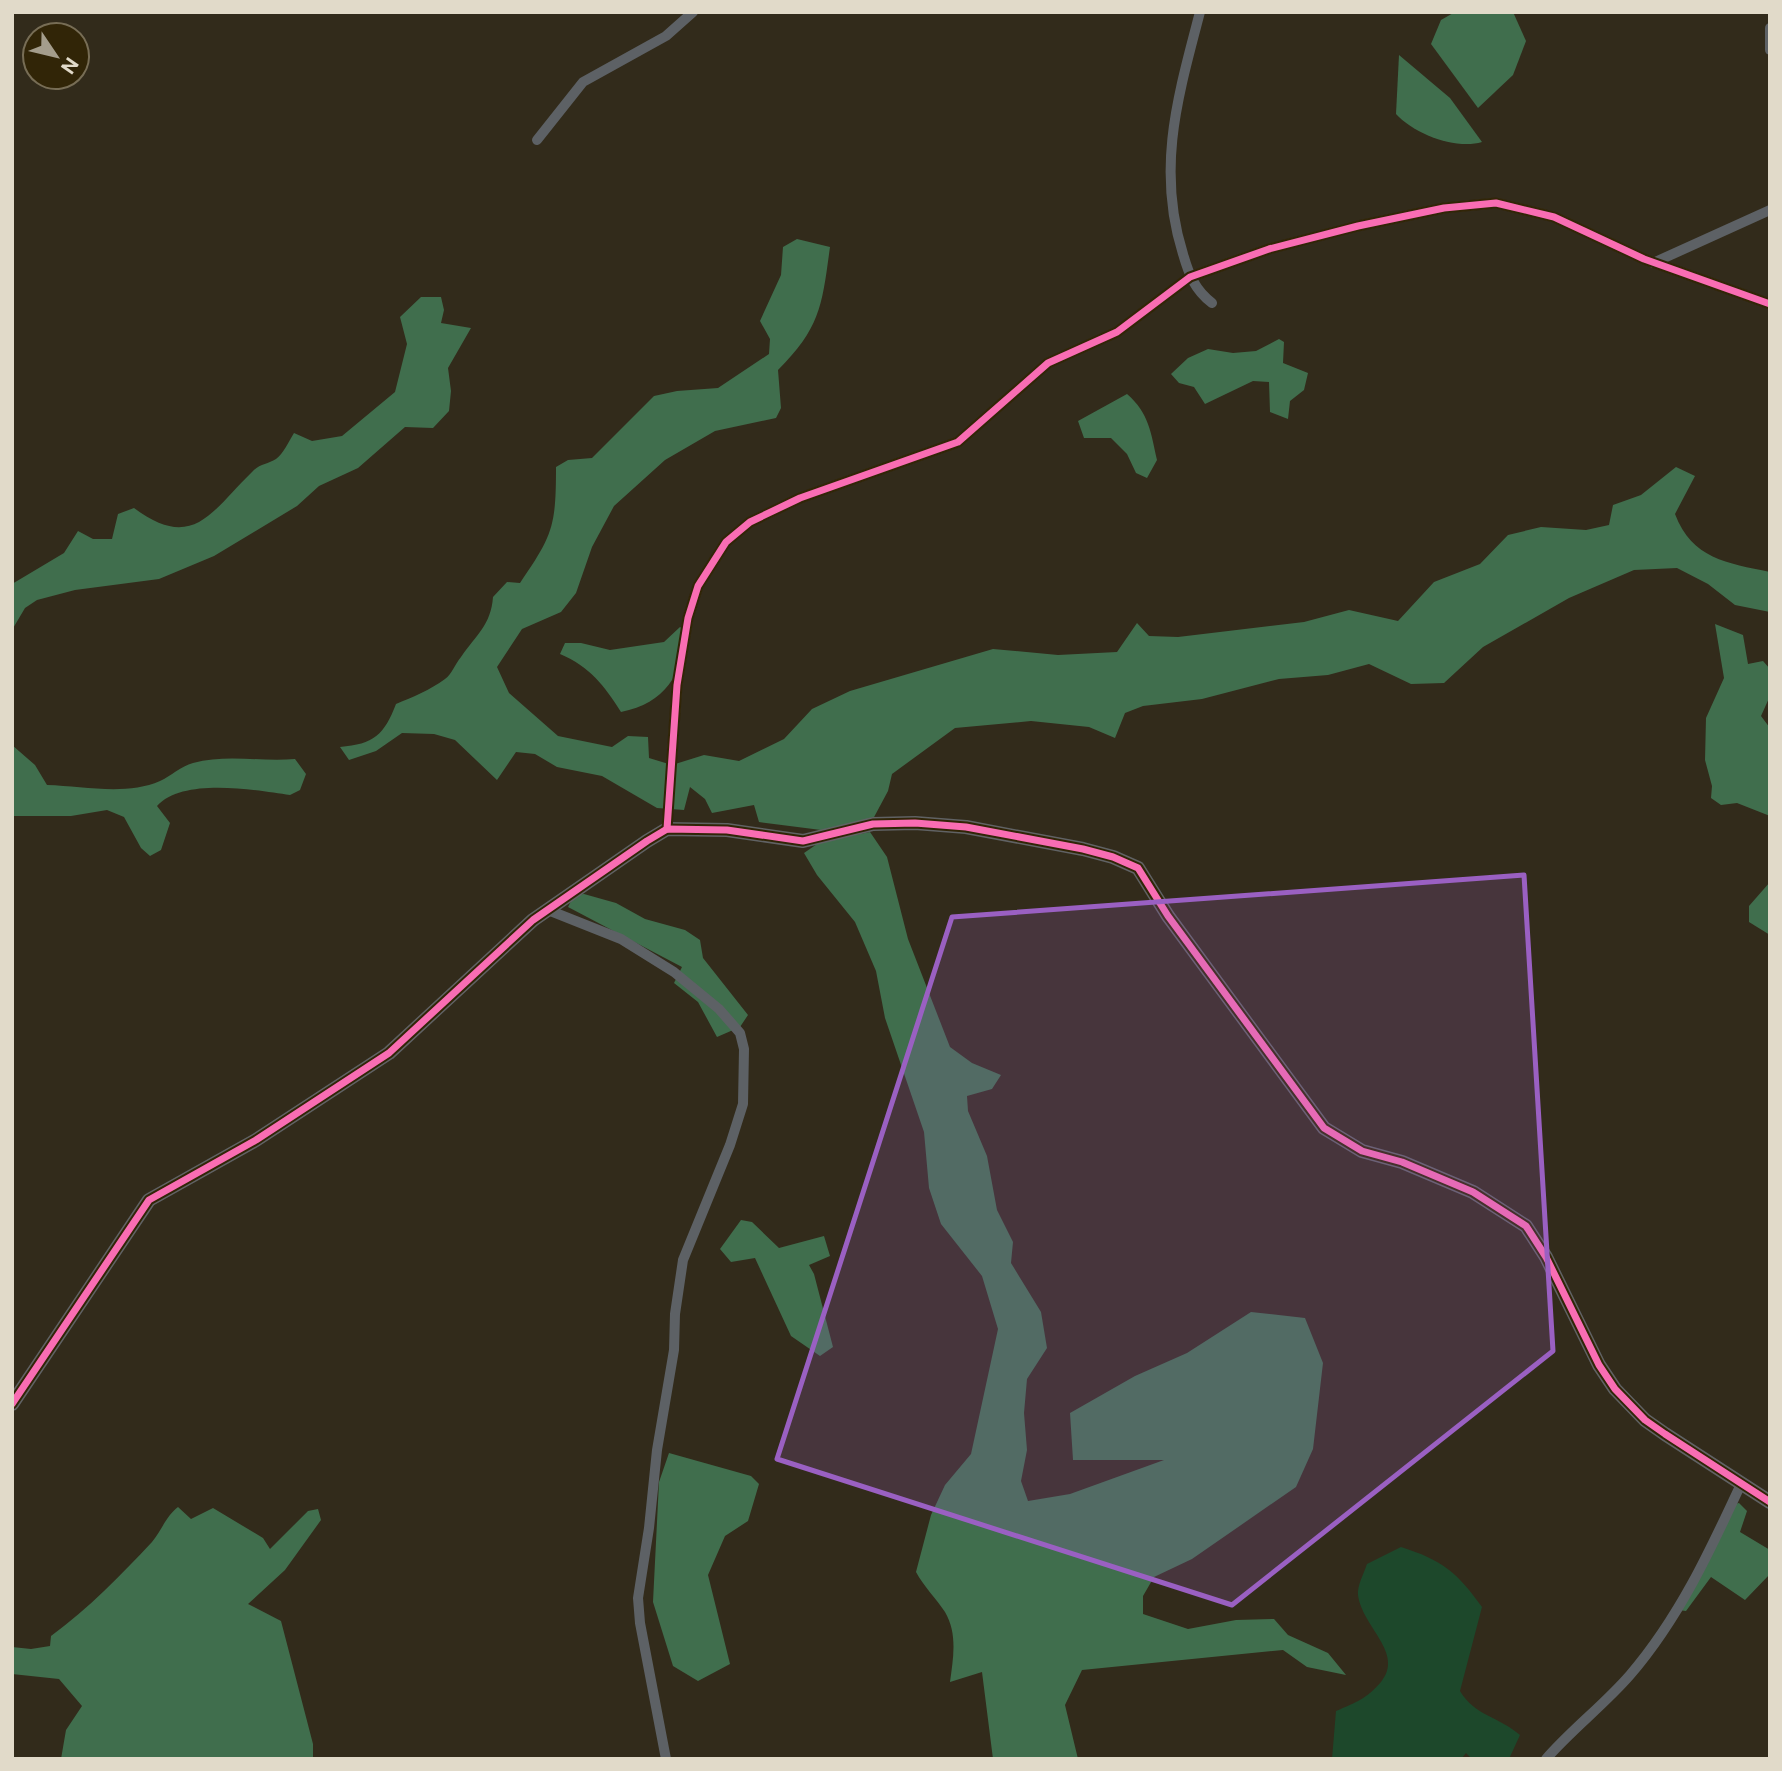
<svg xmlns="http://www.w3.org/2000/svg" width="1782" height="1771" font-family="'Public Sans',sans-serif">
  <rect width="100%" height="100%" fill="#322b1b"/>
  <!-- green -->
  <path fill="#1d482b" d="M1401,1547C1442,1560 1457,1572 1482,1607L1460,1691C1475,1716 1498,1716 1520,1735L1509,1759H1472L1466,1753L1461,1759H1332L1336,1711C1357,1702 1366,1699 1381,1682C1405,1653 1362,1627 1358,1595C1357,1586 1364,1573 1367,1564Z"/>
  <!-- forest -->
  <g fill="#406e4d">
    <polygon points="1455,12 1513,12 1526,41 1513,75 1478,108 1431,44 1441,20"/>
    <path d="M1399,55L1450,98L1482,142C1456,150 1414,134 1396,114Z"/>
    <path d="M797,239L830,247C822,305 821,327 778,370L781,408L776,418L715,431L665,460L614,506L592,547L576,593L561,612L522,629L497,667L509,693L558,736L612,747L628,736L648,737L649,758L672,765L704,755L739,761L784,739L812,709L850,691L993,649L1058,655L1117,652L1137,623L1149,636L1178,637L1304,622L1349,610L1398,621L1434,582L1480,564L1508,535L1541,527L1586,530L1609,525L1613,505L1641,495L1676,467L1695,476L1675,514C1692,559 1727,563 1770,572V612L1735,605L1708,584L1677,568L1634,570L1569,598L1483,647L1444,683L1411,684L1369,664L1328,675L1279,679L1202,699L1143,706L1125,713L1115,738L1089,727L1031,721L955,728L892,774L888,791L873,819L821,830L759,822L754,805L712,813L705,799L690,787L684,810L657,808L602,776L557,767L535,754L516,752L497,780L455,740L434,734L402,733L376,751L349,760L340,747C374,744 384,735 396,704C413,697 430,690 445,679C452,674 455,664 461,657C476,635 491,625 493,597L507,582L520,583C553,535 556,526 556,467L568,460L592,458L654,396L677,391L718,388L769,354L770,339L760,321L781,275L783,247Z"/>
    <path d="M421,297H441L444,310L441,323L471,328L448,368L451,391L449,411L433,428L405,427L358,468L319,486L297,506L214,556L159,579L75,590L37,600L25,608L12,630V584L64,553L78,531L93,539H112L118,514L134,508C193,552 211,512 252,472C259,464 268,464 276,459C283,454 289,441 294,433L312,441L342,436L395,392L407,344L400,317Z"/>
    <polygon points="1279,339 1284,342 1283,363 1308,373 1304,390 1290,401 1288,419 1270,412 1269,382 1253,381 1205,404 1194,387 1179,383 1171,374 1188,358 1208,349 1233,353 1256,351"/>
    <path d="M1127,394C1149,413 1151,433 1157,460L1147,478L1136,473L1127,454L1111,438H1084L1078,421Z"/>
    <polygon points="1715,624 1743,635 1748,664 1763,661 1770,669 1770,696 1761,716 1770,728 1770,816 1737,803 1721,805 1711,798 1712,786 1705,760 1706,718 1724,678"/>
    <path d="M680,627L688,632C681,675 666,703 621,712C604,685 590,667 560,654L565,643H581L610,650L664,642Z"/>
    <path d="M12,745L35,765L47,785C83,786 126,796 160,781C171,776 181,766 193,763C226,754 261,762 295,759L306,774L300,790L290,795C255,790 183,777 157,806L170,823L161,850L150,856L141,848L124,817L107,810L71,816H12Z"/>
    <path d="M870,832L887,857L908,939L950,1047L972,1063L1001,1075L992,1089L967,1096L968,1111L987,1156L997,1210L1013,1242L1011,1263L1041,1312L1047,1348L1027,1379L1024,1413L1027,1450L1021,1481L1028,1501L1070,1494L1164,1460H1073L1070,1413L1135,1376L1187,1353L1251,1312L1305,1318L1323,1363L1313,1449L1296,1487L1192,1559L1154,1577L1143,1596V1614L1188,1629L1236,1620L1274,1619L1288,1635L1328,1653L1346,1675L1307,1667L1283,1650L1082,1670L1065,1705L1078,1759H993L982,1672L950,1682C953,1659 958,1634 945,1612C936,1598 924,1587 916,1572L931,1515L945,1485L971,1454L998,1329L982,1276L941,1224L929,1188L924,1132L885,1018L876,971L855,922L817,875L804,853L820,842Z"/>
    <polygon points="1770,882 1770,935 1749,922 1749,906"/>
    <polygon points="584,894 616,903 645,919 685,930 700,940 703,958 748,1015 740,1027 717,1037 698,1002 674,983 682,967 568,907 574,895"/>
    <polygon points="741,1220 752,1222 779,1248 824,1236 830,1256 809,1265 814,1274 833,1347 820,1356 791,1336 755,1258 731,1262 720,1249"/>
    <polygon points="669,1453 751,1476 759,1484 748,1521 725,1536 708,1575 730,1664 698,1681 673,1666 653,1602 659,1482"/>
    <polygon points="1739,1503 1747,1511 1740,1532 1770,1550 1770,1574 1745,1600 1711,1577 1686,1611 1678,1610 1735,1504"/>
    <path d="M178,1507L191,1519L213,1508L263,1538L270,1549L308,1511L318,1509L321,1520L285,1570L248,1604L281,1621L313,1744V1759H61L66,1730L82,1706L59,1679L12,1674V1647L31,1649L50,1646L51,1636C89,1608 120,1576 152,1542C162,1530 166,1516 178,1507Z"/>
  </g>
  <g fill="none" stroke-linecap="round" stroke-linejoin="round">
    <!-- street -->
    <g stroke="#5d6165" stroke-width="10">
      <path d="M1200,12C1178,96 1156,168 1183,254C1189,275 1195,290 1212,303"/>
      <polyline points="1770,28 1770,50"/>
      <polyline points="537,140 583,82 666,36 693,12"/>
      <polyline points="1653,263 1770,210"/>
      <polyline points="667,829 677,685 688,618 698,586 726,542 750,522 800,498 958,442 1048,363 1117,332 1190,277 1269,249 1358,226 1444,208 1496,203 1554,217 1644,259 1770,304"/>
      <polyline points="548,910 621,939 674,972 719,1009 740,1033 744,1049 743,1104 730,1145 683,1260 675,1314 674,1350 657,1450 649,1528 638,1598 640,1623 666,1759"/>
      <path d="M1546,1759C1572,1729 1604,1705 1630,1675C1679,1618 1710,1551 1741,1484"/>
    </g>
    <!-- secondary -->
    <polyline stroke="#606264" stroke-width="14" points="12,1404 149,1200 256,1140 389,1053 533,920 647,841 667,829 727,830 803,841 873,824 915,823 966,827 1083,849 1113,857 1138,868 1168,916 1324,1128 1362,1151 1402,1162 1473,1192 1526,1226 1546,1257 1599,1365 1615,1389 1645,1420 1665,1434 1770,1502"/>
    <!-- cycleway casing -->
    <g stroke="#312507" stroke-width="11">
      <g id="cycleway">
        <polyline points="667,829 677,685 688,618 698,586 726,542 750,522 800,498 958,442 1048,363 1117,332 1190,277 1269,249 1358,226 1444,208 1496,203 1554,217 1644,259 1770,304"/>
        <polyline points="12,1404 149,1200 256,1140 389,1053 533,920 647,841 667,829 727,830 803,841 873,824 915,823 966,827 1083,849 1113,857 1138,868 1168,916 1324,1128 1362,1151 1402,1162 1473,1192 1526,1226 1546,1257 1599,1365 1615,1389 1645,1420 1665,1434 1770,1502"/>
      </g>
    </g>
    <!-- cycleway -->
    <use href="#cycleway" stroke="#f96db3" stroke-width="7"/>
  </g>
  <!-- marked area -->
  <path fill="#9a60c2" fill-opacity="0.2" stroke="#9a60c2" stroke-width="5" stroke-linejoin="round" d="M1524,875L1553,1351L1232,1605L777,1459L952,917Z"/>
  <!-- border -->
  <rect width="1782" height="1771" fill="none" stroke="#e1dac9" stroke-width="28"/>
  <!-- north arrow -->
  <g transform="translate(56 56) rotate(125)"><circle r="33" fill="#312507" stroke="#776d55" stroke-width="2"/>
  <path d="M0-5L12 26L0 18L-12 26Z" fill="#a49d8c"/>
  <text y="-10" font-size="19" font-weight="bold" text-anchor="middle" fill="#e1dac9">N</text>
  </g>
</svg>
